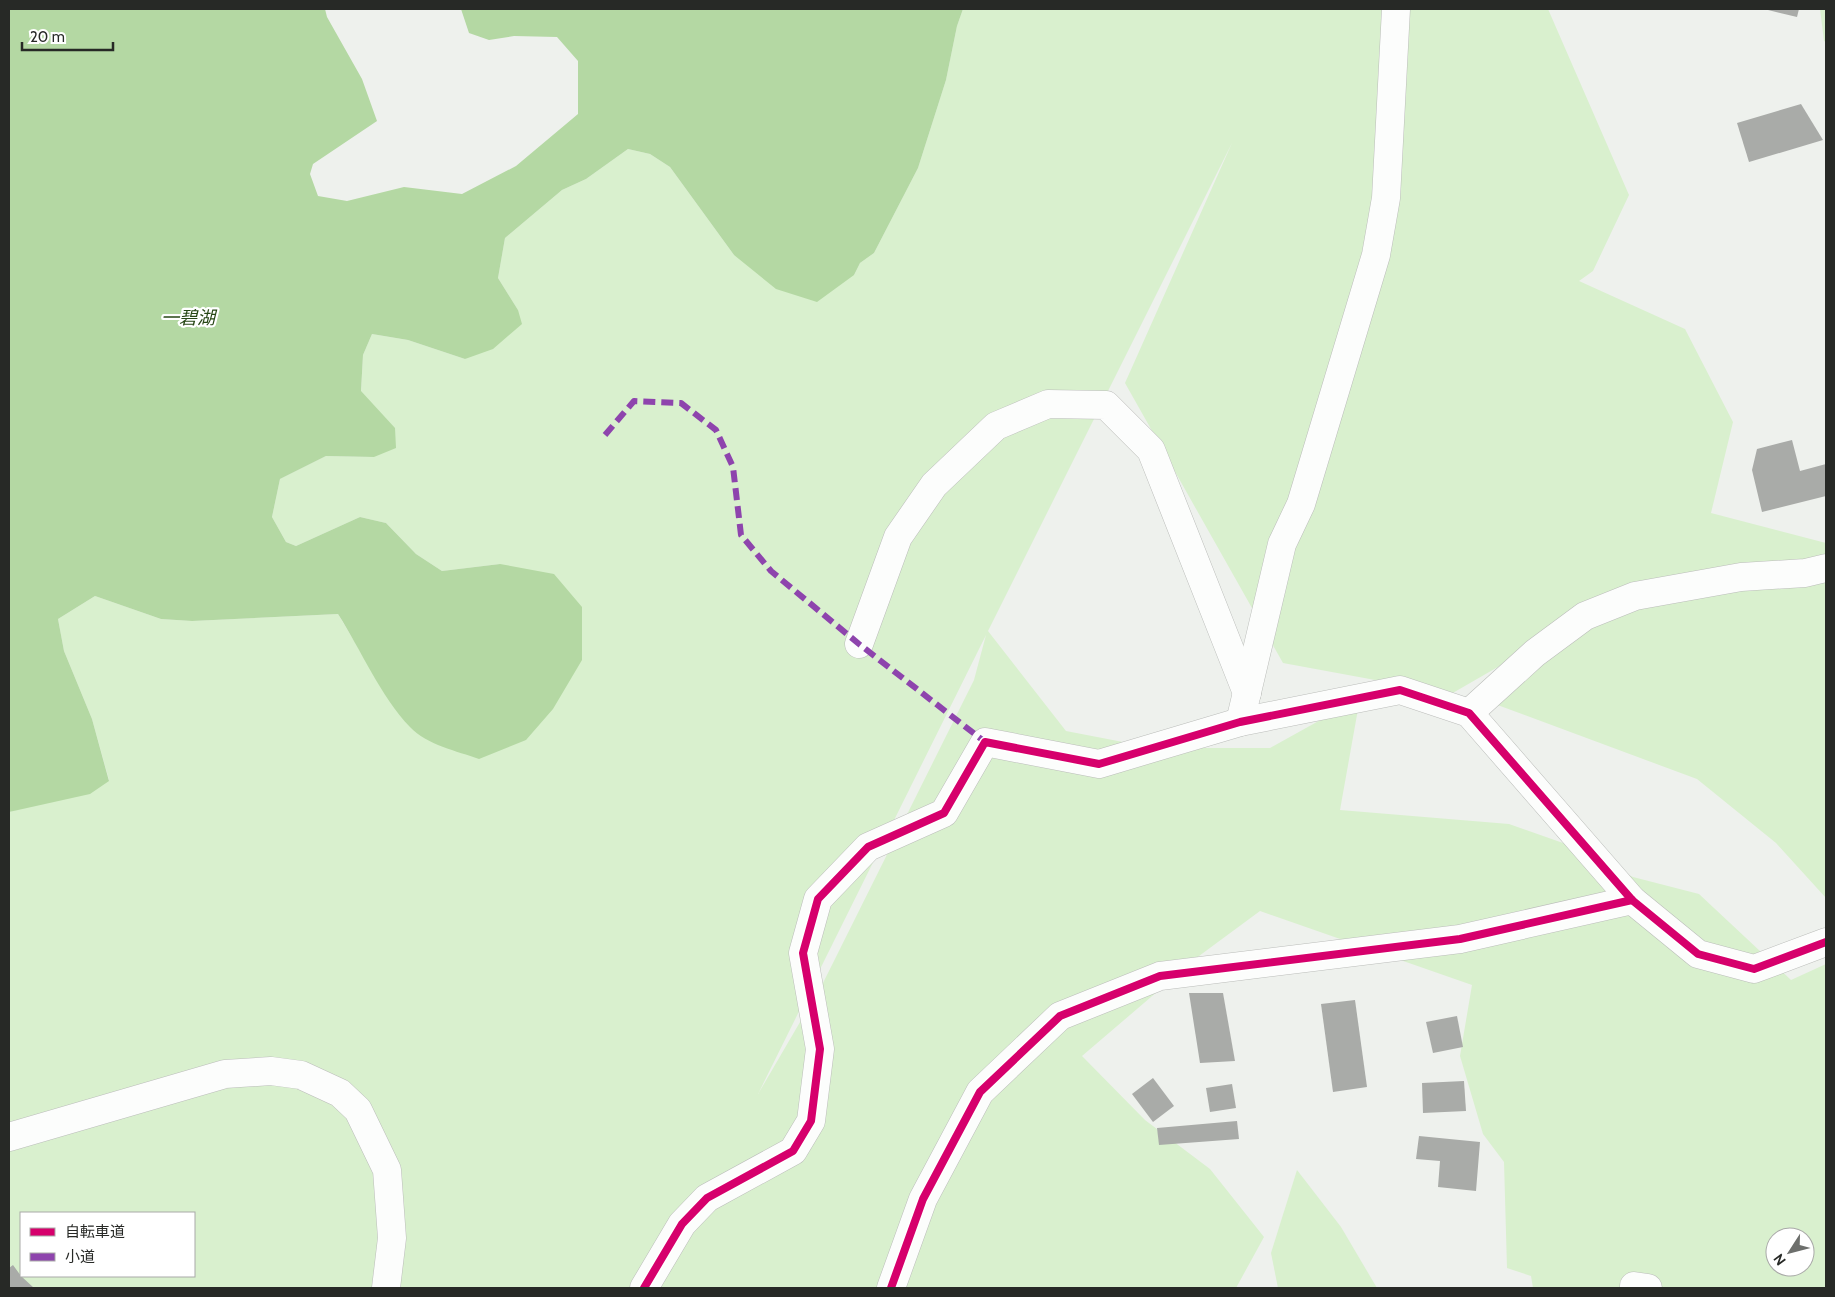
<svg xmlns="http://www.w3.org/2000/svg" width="1835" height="1297" font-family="Cabin,'Noto Sans JP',sans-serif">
  <rect width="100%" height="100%" fill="#eef1ed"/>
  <!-- green -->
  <g fill="#d9f0ce" fill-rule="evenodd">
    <path d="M963,9H1548L1629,195L1593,271L1579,281L1685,329L1733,422L1711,513L1826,543V898L1776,843L1697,779L1484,700L1581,619L1451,694L1283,663L1125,383L1232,143L988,631L1066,731L1154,748H1270L1360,698L1340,810L1509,824L1563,843L1633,877L1699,894L1791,980L1826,964V1288H1533L1531,1276L1507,1268L1504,1162L1483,1134L1460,1056L1472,985L1260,911L1199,956L1082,1056L1145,1120L1210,1169L1264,1237L1236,1288H9V812L109,780L92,719L64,651L58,619L95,596L161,619L192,621L338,614L384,691L500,564L442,571L416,554L386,523L360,517L296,546L286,542L272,517L280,479L326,456L374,457L394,428L361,392L363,355L372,334L408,340L465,359L518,310L498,278L505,238L562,190L586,179L628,149L650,154L670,167L734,255L854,275L860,263L874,253L918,168L946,80L957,26ZM986,635L974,680L824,981L758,1094ZM21,1213H194V1276H21ZM1775,1237H1805V1267H1775Z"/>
    <polygon points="1820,9 1826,9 1826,42 1824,41"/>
    <polygon points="1297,1170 1341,1227 1377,1288 1278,1288 1271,1253"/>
  </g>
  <!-- water -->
  <path fill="#b4d8a3" d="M9,9H325L327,17L362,79L377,121L313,164L310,174L318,196L347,201L404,187L462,194L516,166L578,114V61L557,37L514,36L489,40L469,33L461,9H963L957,26L946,80L918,168L874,253L860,263L854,275L817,302L776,289L734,255L670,167L650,154L628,149L586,179L562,190L505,238L498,278L518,310L522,324L493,349L465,359L408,340L372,334L363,355L361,391L395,428L396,448L374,457L326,456L280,479L272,517L286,542L296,546L360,517L386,523L416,554L442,571L500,564L554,574L582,607V660L553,709L526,740L479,759C457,751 427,745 410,727C381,697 361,650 338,614L192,621L161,619L95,596L58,619L64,651L92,719L109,781L90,794L9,812Z"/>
  <!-- building -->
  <g fill="#a9aba8">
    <polygon points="1764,9 1799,9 1797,17"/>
    <polygon points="1801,104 1823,140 1749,162 1737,123"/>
    <polygon points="1792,440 1800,471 1826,464 1826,496 1762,512 1752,470 1757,449"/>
    <polygon points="1189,993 1223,993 1235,1061 1200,1063"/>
    <polygon points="1355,1000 1367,1087 1333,1092 1321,1004"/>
    <polygon points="1457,1016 1463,1047 1433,1053 1426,1022"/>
    <polygon points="1153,1078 1174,1106 1153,1122 1132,1094"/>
    <polygon points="1464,1081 1466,1111 1423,1113 1422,1083"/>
    <polygon points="1232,1084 1236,1108 1210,1112 1206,1088"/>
    <polygon points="1237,1121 1239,1139 1159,1145 1157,1128"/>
    <polygon points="1419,1136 1480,1142 1476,1191 1438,1187 1440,1161 1416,1159"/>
    <polygon points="13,1265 21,1276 34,1288 9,1288 9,1268"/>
  </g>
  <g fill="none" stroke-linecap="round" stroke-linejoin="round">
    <!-- minor casing -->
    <g stroke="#bbbdba" stroke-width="29">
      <g id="minor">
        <polyline points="859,644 898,537 934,485 996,426 1048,404 1106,405 1151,450 1247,693"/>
        <polyline points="1469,713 1535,653 1585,616 1635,596 1741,577 1805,573 1826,568"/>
        <polyline points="1240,722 1282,544 1301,504 1376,255 1386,198 1396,9"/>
        <polyline points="9,1137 225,1074 271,1071 301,1075 340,1093 358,1110 387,1170 392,1238 386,1288"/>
        <polyline points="644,1288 682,1224 707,1198 793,1151 811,1121 820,1049 803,953 818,899 868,847 944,813 985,742 1099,764 1240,722 1400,690 1469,713 1632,900 1698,954 1754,969 1826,942"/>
        <polyline points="891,1288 923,1199 980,1092 1060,1016 1160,976 1460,939 1632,900"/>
        <polyline points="1634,1288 1634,1286 1648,1288"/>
      </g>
    </g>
    <!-- minor -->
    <use href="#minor" stroke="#fcfdfc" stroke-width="28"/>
    <!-- quiet -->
    <polyline stroke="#8e44ad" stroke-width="6" stroke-dasharray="12 6" stroke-linecap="butt" points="605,435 634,401 681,403 716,430 733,467 741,535 771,571 859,644 985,742"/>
    <!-- cycleway casing -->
    <g stroke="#fff" stroke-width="11">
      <g id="cycleway">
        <polyline points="644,1288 682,1224 707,1198 793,1151 811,1121 820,1049 803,953 818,899 868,847 944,813 985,742 1099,764 1240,722 1400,690 1469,713 1632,900 1698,954 1754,969 1826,942"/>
        <polyline points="891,1288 923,1199 980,1092 1060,1016 1160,976 1460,939 1632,900"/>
      </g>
    </g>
    <!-- cycleway -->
    <use href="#cycleway" stroke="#d6006c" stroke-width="8"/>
  </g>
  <g text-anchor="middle" stroke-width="4.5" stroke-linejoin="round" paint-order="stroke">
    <!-- water labels -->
    <g font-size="18" font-style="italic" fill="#264614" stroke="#fff">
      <text x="188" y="324">一碧湖</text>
    </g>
  </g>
  <!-- border -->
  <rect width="1835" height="1297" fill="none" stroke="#272926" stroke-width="20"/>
  <!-- legend -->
  <rect x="20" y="1212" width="175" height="65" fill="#ffffff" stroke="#a9a9a8"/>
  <rect x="30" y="1228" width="25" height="8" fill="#d6006c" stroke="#a9a9a8"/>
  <text x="65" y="1237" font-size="15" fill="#272926">自転車道</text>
  <rect x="30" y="1253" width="25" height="8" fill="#8e44ad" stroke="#a9a9a8"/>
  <text x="65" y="1262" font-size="15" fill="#272926">小道</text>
  <!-- north arrow -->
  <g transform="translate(1790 1252) rotate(234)"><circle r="24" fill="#ffffff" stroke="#a9a9a8"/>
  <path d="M0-4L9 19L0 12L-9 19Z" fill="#6d6f6c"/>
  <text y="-8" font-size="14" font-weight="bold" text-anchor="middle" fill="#272926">N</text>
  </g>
  <!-- scale -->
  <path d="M22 42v8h91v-8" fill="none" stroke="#272926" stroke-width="2.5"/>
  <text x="30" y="42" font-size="15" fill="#272926" stroke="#ffffff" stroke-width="4" paint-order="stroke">20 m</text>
</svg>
